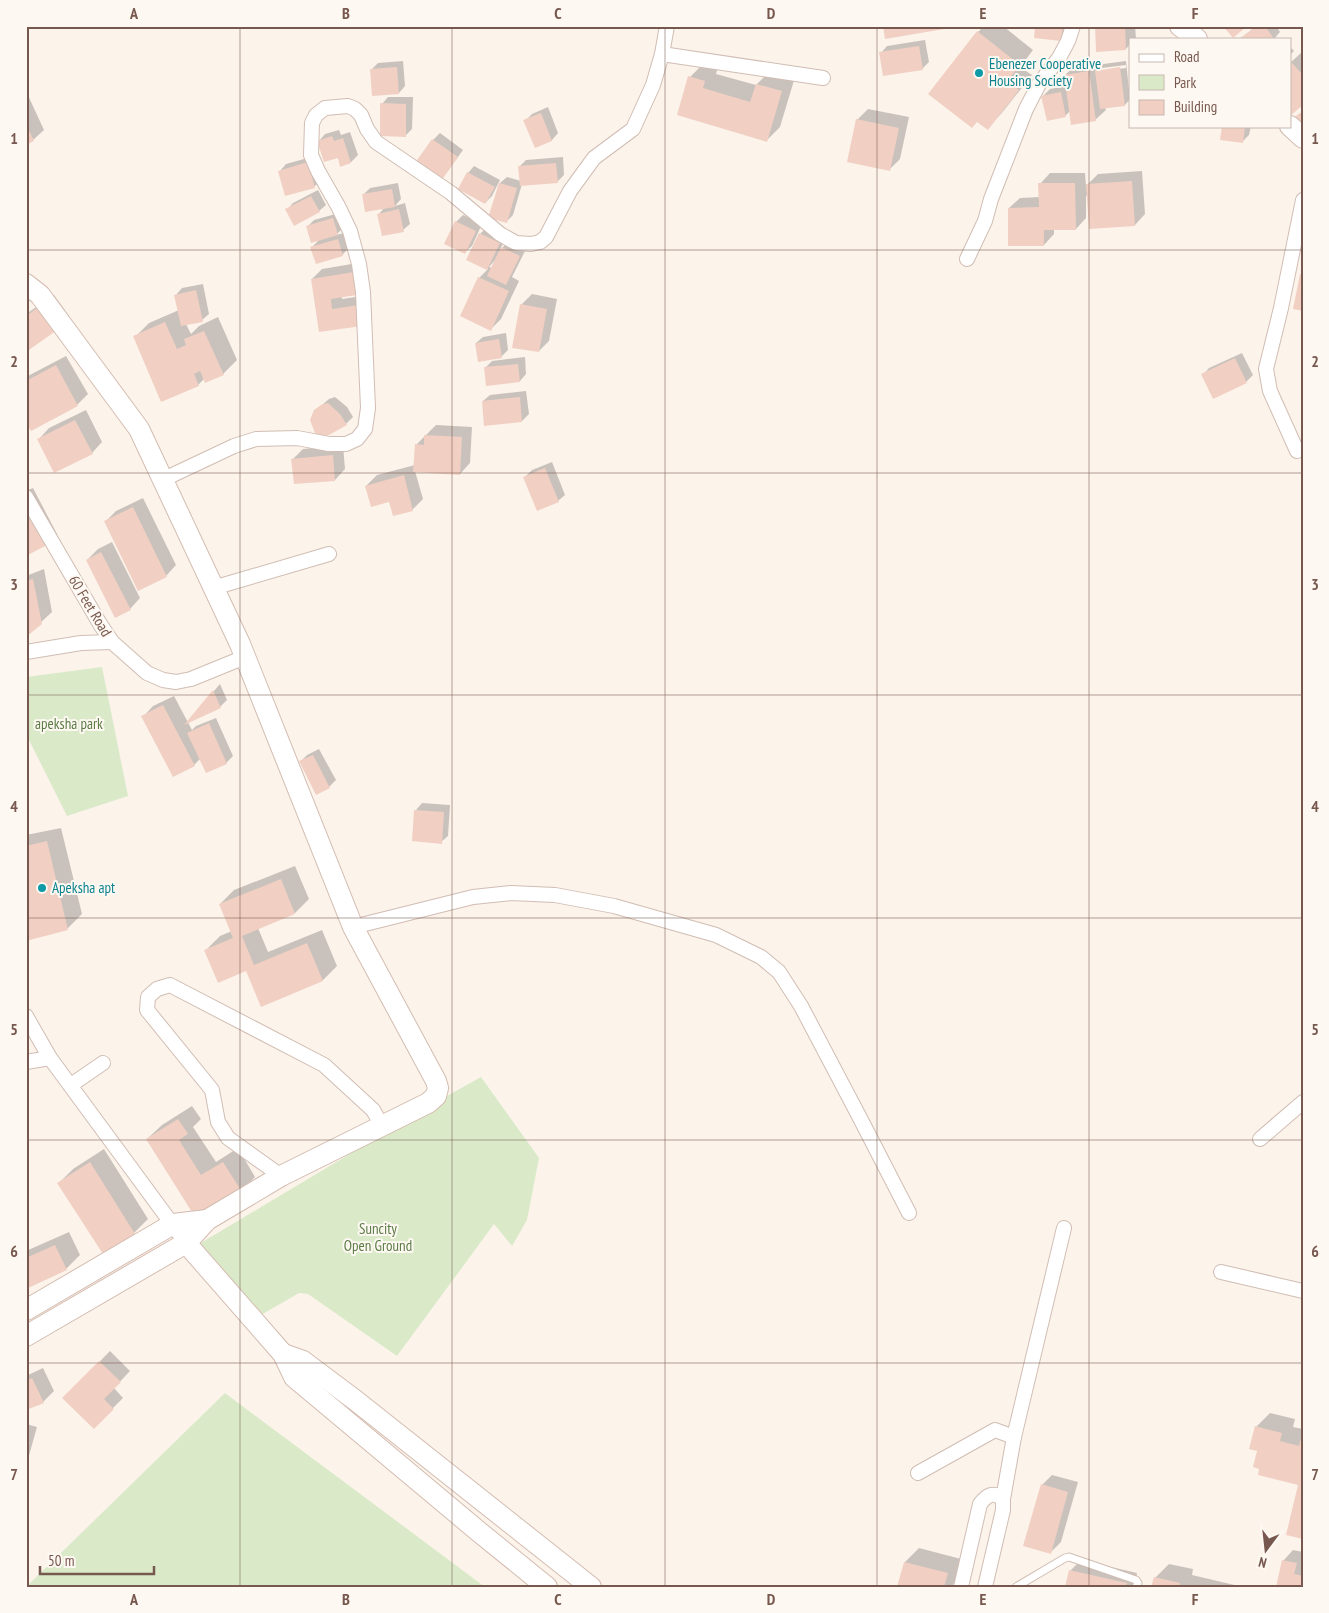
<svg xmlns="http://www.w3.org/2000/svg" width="1329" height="1613" font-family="'PT Sans Narrow',sans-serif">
  <rect width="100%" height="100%" fill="#fcf3eb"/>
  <!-- green -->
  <g fill="#daeac9">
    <polygon points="102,667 128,796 67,816 26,734 26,677"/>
    <polygon points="481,1077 539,1158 527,1220 512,1246 494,1224 397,1356 308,1294 299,1293 261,1315 194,1247 440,1100"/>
    <polygon points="225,1393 485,1587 26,1587"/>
  </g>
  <!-- shadow -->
  <g fill="#0003" fill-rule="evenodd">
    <polygon points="984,26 1003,26 1033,50 1020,67 1032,75 1001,114 987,128 978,32"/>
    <polygon points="1036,26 1071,26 1071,29 1061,39"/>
    <polygon points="1096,26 1135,26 1136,38 1130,39 1130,44 1126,49"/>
    <polygon points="1256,26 1276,26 1280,32 1274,39 1240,39"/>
    <polygon points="925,40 929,62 922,69 881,53 887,46"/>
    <polygon points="1290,47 1294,51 1290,55"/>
    <polygon points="1302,52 1303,54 1303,103 1290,63"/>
    <polygon points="403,61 405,86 399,93 371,70 378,63"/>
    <path d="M1126,61L1130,99L1125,105L1105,108L1106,110L1095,120L1070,111L1065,116L1043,96L1050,89L1067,86L1065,75L1076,65L1099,62L1100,68L1103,64ZM1126,65V68L1102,71V68Z"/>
    <polygon points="704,63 718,67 716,74 756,85 771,70 795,77 780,127 766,141 690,77"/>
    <polygon points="26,91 44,130 33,140 26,143"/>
    <polygon points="388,97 413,97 412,129 405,136 382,104"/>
    <polygon points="548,107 558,133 552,140 536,146 525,121 532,114"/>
    <polygon points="868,109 909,117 900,159 890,169 857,120"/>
    <polygon points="1223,126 1251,126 1249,135 1242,142"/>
    <polygon points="339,130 341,135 350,132 358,155 351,162 341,165 338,157 319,141 325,134"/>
    <polygon points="440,133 463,150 447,172 433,140"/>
    <polygon points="315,156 321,180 315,186 286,194 280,171 286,164"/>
    <polygon points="563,157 564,175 557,182 522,184 513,215 506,222 500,183 507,177 521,181 519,167 526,160"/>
    <polygon points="474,166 500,180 492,196 485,203 468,173"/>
    <polygon points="1142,171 1145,214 1135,225 1090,228 1088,196 1086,196 1086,218 1076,229 1054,229 1054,234 1044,245 1009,208 1020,198 1040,197 1040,184 1050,173 1085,173 1086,186 1098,174"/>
    <polygon points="398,183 401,199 395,206 405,203 410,224 403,230 378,215 385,207 363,195 370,188"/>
    <polygon points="318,190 326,205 319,211 287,210 293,203"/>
    <polygon points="339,213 344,227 336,235 344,233 349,248 342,255 312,247 319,240 307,227 314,220"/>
    <polygon points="463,215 482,224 472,246 465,252 446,243 456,222"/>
    <path d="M487,227L506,236L500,250L509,241L526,249L512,277L519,281L501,319L491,329L462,316L479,278L488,269L468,260L480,234ZM496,259L492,268L489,267Z"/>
    <polygon points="364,262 342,296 342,299 369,295 372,314 362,324 320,331 312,279 322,269"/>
    <polygon points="26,273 39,291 26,304"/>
    <polygon points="203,284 209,314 202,320 186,324 191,334 199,326 218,317 237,360 223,374 205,378 198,385 135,337 149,323 179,310 176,295 182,288"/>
    <polygon points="532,294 557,299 549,341 539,351 522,304"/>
    <polygon points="54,295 69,316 59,327 26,350 26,314"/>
    <polygon points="506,333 508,350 501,357 476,343 483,337"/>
    <polygon points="1242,353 1253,375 1246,382 1203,375 1209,368"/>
    <polygon points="66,356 88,394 77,405 26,421 26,377"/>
    <polygon points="525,357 526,374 520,381 485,368 492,361"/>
    <polygon points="526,391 529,414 522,421 485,424 483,401 490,395"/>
    <polygon points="335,397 347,407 353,417 346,424 315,411 329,399"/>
    <polygon points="86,410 102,442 92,453 39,439 49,428"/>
    <polygon points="436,425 472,427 470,463 460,474 415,471 423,499 412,510 390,500 366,486 377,475 415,465 416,445"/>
    <polygon points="343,445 345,469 335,480 293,459 303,449"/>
    <polygon points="552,462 565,495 558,501 525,477 532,470"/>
    <polygon points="33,488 57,534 46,544 26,491"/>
    <polygon points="143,498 176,565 166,576 106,521 116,511"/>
    <polygon points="112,542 140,598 130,609 87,560 98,549"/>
    <polygon points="44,569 52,612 26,636 26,576"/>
    <polygon points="220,684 227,700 220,707 188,721"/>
    <polygon points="174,696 192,730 196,726 216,718 233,756 226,763 200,759 194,765 143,717 153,706"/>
    <polygon points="319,749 336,780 329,787 300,762 307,755"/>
    <polygon points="422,803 450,805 448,836 441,842 416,810"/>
    <polygon points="61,828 82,914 68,928 26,940 26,835"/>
    <polygon points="295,866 309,899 295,913 258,928 268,952 322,930 337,966 323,980 247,970 206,950 220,936 232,931 220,904 234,890"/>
    <polygon points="192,1106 201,1119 193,1127 216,1162 238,1148 255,1177 241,1191 198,1218 147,1139 162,1125"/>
    <polygon points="104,1149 148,1219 134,1233 103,1252 59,1183 73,1169"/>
    <polygon points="69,1232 80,1255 66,1269 26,1287 26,1251"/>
    <polygon points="110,1351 130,1371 114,1388 123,1398 94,1427 64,1398"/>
    <polygon points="43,1368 54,1391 43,1402 26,1409 26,1376"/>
    <polygon points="1270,1413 1295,1419 1293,1427 1303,1429 1303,1538 1300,1484 1259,1450 1256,1427"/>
    <polygon points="26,1424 37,1427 26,1466"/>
    <polygon points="1052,1475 1078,1482 1061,1542 1051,1552 1042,1485"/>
    <polygon points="919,1548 961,1559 955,1582 951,1587 899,1587 905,1562"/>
    <polygon points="1293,1550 1303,1552 1303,1587 1283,1561"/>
    <polygon points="1081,1560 1137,1573 1134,1587 1067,1587 1070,1571"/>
    <polygon points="1169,1564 1193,1569 1192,1575 1243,1587 1153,1587 1155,1578"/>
  </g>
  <!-- building -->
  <g fill="#f1d0c3">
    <polygon points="883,26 956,26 956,27 885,39"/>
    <polygon points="1035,26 1063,26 1061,41 1034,38"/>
    <polygon points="1095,26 1125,26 1126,50 1096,52"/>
    <polygon points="1223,26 1247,26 1233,38"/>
    <polygon points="1257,26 1265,26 1274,39 1239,39"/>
    <polygon points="977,31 1020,65 1007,81 1019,90 988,130 977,122 972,128 928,94"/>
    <polygon points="919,46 923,70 883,76 879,52"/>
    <polygon points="1290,61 1303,75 1303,105 1290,116"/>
    <polygon points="397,67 399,94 372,96 370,69"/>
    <polygon points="1120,67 1125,106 1100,109 1095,71"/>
    <polygon points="1089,71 1096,121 1071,125 1064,75"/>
    <polygon points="688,76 705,81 703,88 750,102 756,84 782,91 767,142 677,115"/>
    <polygon points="1061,92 1066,117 1047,121 1041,96"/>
    <polygon points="380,103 406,104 406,137 380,136"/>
    <polygon points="1303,111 1303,130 1293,118"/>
    <polygon points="541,113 552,141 535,148 523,120"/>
    <polygon points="856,119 899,128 890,171 847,162"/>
    <polygon points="26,124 34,141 26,145"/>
    <polygon points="1222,126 1245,126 1243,143 1220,140"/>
    <polygon points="332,136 334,141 343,138 351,163 340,167 338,158 324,162 317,141"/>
    <polygon points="432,139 458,157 441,181 415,163"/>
    <polygon points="308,162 315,188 285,196 278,171"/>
    <polygon points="556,163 558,183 520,186 518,166"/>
    <polygon points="467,172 495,187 485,204 458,189"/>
    <polygon points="1132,181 1135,226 1089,229 1086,184"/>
    <polygon points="499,183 517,188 507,223 488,218"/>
    <polygon points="1038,183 1075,183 1076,230 1044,230 1044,246 1008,246 1008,208 1039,207"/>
    <polygon points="392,189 395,207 365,212 362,194"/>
    <polygon points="311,196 320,212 294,226 285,209"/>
    <polygon points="399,209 404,232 382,236 377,214"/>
    <polygon points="333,218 338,235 311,243 306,226"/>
    <polygon points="455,221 476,231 465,254 444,244"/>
    <polygon points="479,233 500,243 487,270 466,260"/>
    <polygon points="338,239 343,256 316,264 310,247"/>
    <polygon points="501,247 520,256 506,285 487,276"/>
    <polygon points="354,272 357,295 331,299 332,309 359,305 362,326 319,332 311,279"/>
    <polygon points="1300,274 1303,275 1303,311 1293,309"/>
    <polygon points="478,277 509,291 491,331 460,316"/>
    <polygon points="196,290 203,322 181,326 174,295"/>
    <polygon points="43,304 60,328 26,352 26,316"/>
    <polygon points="520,304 547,309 539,352 512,348"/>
    <polygon points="165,322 177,349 186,345 184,339 204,331 224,375 205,383 200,371 194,374 199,386 161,402 133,336"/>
    <polygon points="499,339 502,358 478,362 475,343"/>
    <polygon points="1235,358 1247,383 1213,399 1201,374"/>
    <polygon points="518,364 520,382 486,386 484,367"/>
    <polygon points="56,365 78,406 31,431 26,423 26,381"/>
    <polygon points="520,397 522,422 484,426 482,401"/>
    <polygon points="328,403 340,414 347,425 318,441 310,420 314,410 321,405"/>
    <polygon points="75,420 93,454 54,473 37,439"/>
    <polygon points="424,435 462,437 460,475 413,472 415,444 424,445"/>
    <polygon points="333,455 335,481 294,484 291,459"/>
    <polygon points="545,468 559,502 537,511 523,477"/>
    <polygon points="404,475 413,511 393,516 389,502 371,507 365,486"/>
    <polygon points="26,505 47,545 26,556"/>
    <polygon points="133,507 167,577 138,591 104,521"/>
    <polygon points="101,552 131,610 115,618 86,560"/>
    <polygon points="33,579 42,624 26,637 26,581"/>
    <polygon points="213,690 221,708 184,725"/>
    <polygon points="163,705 195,766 173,777 141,716"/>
    <polygon points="209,723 227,764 206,773 187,733"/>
    <polygon points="313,755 330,788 316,795 299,761"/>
    <polygon points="414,810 444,812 442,844 412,841"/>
    <polygon points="47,841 68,930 26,941 26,846"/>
    <polygon points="281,879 295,914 242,936 254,965 307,943 323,981 261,1007 246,971 218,983 204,950 233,938 219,904"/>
    <polygon points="178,1119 188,1134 179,1140 201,1175 223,1162 242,1192 197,1220 146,1139"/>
    <polygon points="90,1162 135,1234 103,1254 57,1183"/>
    <polygon points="55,1245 67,1270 26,1289 26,1258"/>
    <polygon points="99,1361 121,1382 104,1399 114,1409 94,1429 62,1398"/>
    <polygon points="32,1378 44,1403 26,1410 26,1381"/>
    <polygon points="1255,1426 1282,1433 1280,1441 1299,1446 1301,1438 1303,1439 1303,1539 1286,1535 1298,1485 1258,1475 1259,1469 1253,1467 1257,1451 1249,1449"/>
    <polygon points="1041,1484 1068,1492 1051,1554 1023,1546"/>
    <polygon points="1282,1560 1297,1563 1294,1574 1303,1576 1303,1587 1276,1587"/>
    <polygon points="904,1562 948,1573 944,1587 897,1587"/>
    <polygon points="1069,1570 1127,1583 1126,1587 1065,1587"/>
    <polygon points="1154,1577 1180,1583 1179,1587 1151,1587"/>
  </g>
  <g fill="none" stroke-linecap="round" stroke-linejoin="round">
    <!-- lane casing -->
    <g stroke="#d1bdb3" stroke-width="9">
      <polyline id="lane" points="1016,1587 1065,1558 1069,1557 1136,1580 1138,1583 1136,1587"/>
    </g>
    <!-- street casing -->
    <g stroke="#d1bdb3" stroke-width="16">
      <g id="street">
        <polyline points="662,54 823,78"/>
        <polyline points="967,259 985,221 991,199 1026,109 1039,84 1059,58 1068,41 1073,26"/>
        <polyline points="1297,451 1270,391 1266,369 1281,308 1303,200"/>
        <polyline points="162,480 234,446 256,439 297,438 329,444 346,444 357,439 365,429 368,408 363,292 359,264 350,231 338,206 318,171 311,155 312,123 316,115 325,108 348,106 355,109 361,115 367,129 376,142 451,193 500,234 516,243 531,244 540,242 546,237 570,191 594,158 633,129 653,85 662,54 667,26"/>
        <polyline points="26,497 100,624 112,642 81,643 26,652"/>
        <polyline points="213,588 329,554"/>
        <polyline points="112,642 147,673 163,680 176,682 191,679 245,657"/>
        <polyline points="353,927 473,897 511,893 555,895 614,906 716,935 761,957 779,972 801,1006 861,1120 909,1213"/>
        <polyline points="26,1016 50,1058 186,1243"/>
        <polyline points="26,1062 50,1058"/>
        <polyline points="71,1085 103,1063"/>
        <polyline points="1260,1139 1303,1102"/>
        <polyline points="281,1176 228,1138 218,1122 212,1090 147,1010 148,997 157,989 170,985 324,1065 373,1110 382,1126"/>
        <polyline points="1221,1272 1303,1291"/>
        <polyline points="918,1473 995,1430 1014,1437 1064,1228"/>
        <polyline points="1003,1499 1014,1437"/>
        <path d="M961,1587L980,1504C987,1495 993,1491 1003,1499V1510L985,1587"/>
      </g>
    </g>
    <!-- secondary casing -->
    <g stroke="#d4bcb0" stroke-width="22">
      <g id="secondary">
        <polyline points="1180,26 1197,39"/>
        <polyline points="1290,126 1303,138"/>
        <polyline points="26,284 40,295 139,429 240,644 353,927 436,1081 438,1088 436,1096 428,1103 281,1176 207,1220 186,1243 26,1336"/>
        <polyline points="186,1243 283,1354 294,1377 478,1531 547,1587"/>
        <polyline points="26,1310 173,1224 207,1220"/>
        <polyline points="283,1354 303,1361 355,1400 591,1587"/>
      </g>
    </g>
    <!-- lane -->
    <use href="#lane" stroke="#fff" stroke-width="7"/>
    <!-- street -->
    <use href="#street" stroke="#fff" stroke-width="14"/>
    <!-- secondary -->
    <use href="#secondary" stroke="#fff" stroke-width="20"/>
  </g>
  <!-- grid -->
  <path fill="none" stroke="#77584e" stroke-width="1" stroke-opacity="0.55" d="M240,26V1587M452,26V1587M665,26V1587M877,26V1587M1089,26V1587M26,250H1303M26,473H1303M26,695H1303M26,918H1303M26,1140H1303M26,1363H1303"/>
  <!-- markers -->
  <g fill="#0f9aa8" stroke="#fef8f2" stroke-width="2">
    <circle cx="979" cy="73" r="5"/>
    <circle cx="42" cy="888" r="5"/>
  </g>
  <g text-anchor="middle" stroke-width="4" stroke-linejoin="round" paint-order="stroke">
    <!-- culture labels -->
    <g font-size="15" fill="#0d838f" stroke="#fef8f2" text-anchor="start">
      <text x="989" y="69">Ebenezer Cooperative<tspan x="989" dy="17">Housing Society</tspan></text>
      <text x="52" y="893">Apeksha apt</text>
    </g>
    <!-- street labels -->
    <g font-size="15" fill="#77584e" stroke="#fef8f2">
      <text transform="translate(90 606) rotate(59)" y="5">60 Feet Road</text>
    </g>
    <!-- park labels -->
    <g font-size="15" fill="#5c7c46" stroke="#fef8f2">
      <text x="69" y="729">apeksha park</text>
      <text x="378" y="1234">Suncity<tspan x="378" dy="17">Open Ground</tspan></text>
    </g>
  </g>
  <!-- border -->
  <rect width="1329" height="1613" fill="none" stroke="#fef8f2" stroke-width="55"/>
  <!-- legend -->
  <rect x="1129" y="38" width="162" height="90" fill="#fef8f2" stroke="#c8b8b0"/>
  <rect x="1139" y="54" width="25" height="8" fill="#ffffff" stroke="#c8b8b0"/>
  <text x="1174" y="62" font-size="15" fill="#77584e">Road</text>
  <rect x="1139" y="75" width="25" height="15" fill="#daeac9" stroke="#c8b8b0"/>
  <text x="1174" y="88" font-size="15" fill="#77584e">Park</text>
  <rect x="1139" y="100" width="25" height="15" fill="#f1d0c3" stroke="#c8b8b0"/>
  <text x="1174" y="112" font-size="15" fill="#77584e">Building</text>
  <!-- north arrow -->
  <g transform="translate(1266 1550) rotate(195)" stroke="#fef8f2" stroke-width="4" paint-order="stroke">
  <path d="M0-4L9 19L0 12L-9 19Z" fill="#77584e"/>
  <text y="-8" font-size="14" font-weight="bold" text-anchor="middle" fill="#77584e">N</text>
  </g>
  <!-- scale -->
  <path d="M40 1566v8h114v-8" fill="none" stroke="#77584e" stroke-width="2.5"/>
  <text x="48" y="1566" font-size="15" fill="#77584e" stroke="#fef8f2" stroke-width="4" paint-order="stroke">50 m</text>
  <rect x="28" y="28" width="1274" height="1558" fill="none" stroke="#77584e" stroke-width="2"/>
  <g font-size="16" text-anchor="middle" font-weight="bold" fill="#77584e">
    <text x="134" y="19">A</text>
    <text x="346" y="19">B</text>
    <text x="558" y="19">C</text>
    <text x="771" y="19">D</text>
    <text x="983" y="19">E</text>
    <text x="1195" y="19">F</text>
    <text x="14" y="144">1</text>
    <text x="1315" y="144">1</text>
    <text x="14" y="367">2</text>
    <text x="1315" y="367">2</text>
    <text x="14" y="590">3</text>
    <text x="1315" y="590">3</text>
    <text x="14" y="812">4</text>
    <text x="1315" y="812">4</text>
    <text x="14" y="1035">5</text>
    <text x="1315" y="1035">5</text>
    <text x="14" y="1257">6</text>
    <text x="1315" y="1257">6</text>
    <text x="14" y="1480">7</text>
    <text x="1315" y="1480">7</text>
    <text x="134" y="1605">A</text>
    <text x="346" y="1605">B</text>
    <text x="558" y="1605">C</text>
    <text x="771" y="1605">D</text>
    <text x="983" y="1605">E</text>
    <text x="1195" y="1605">F</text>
  </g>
</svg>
